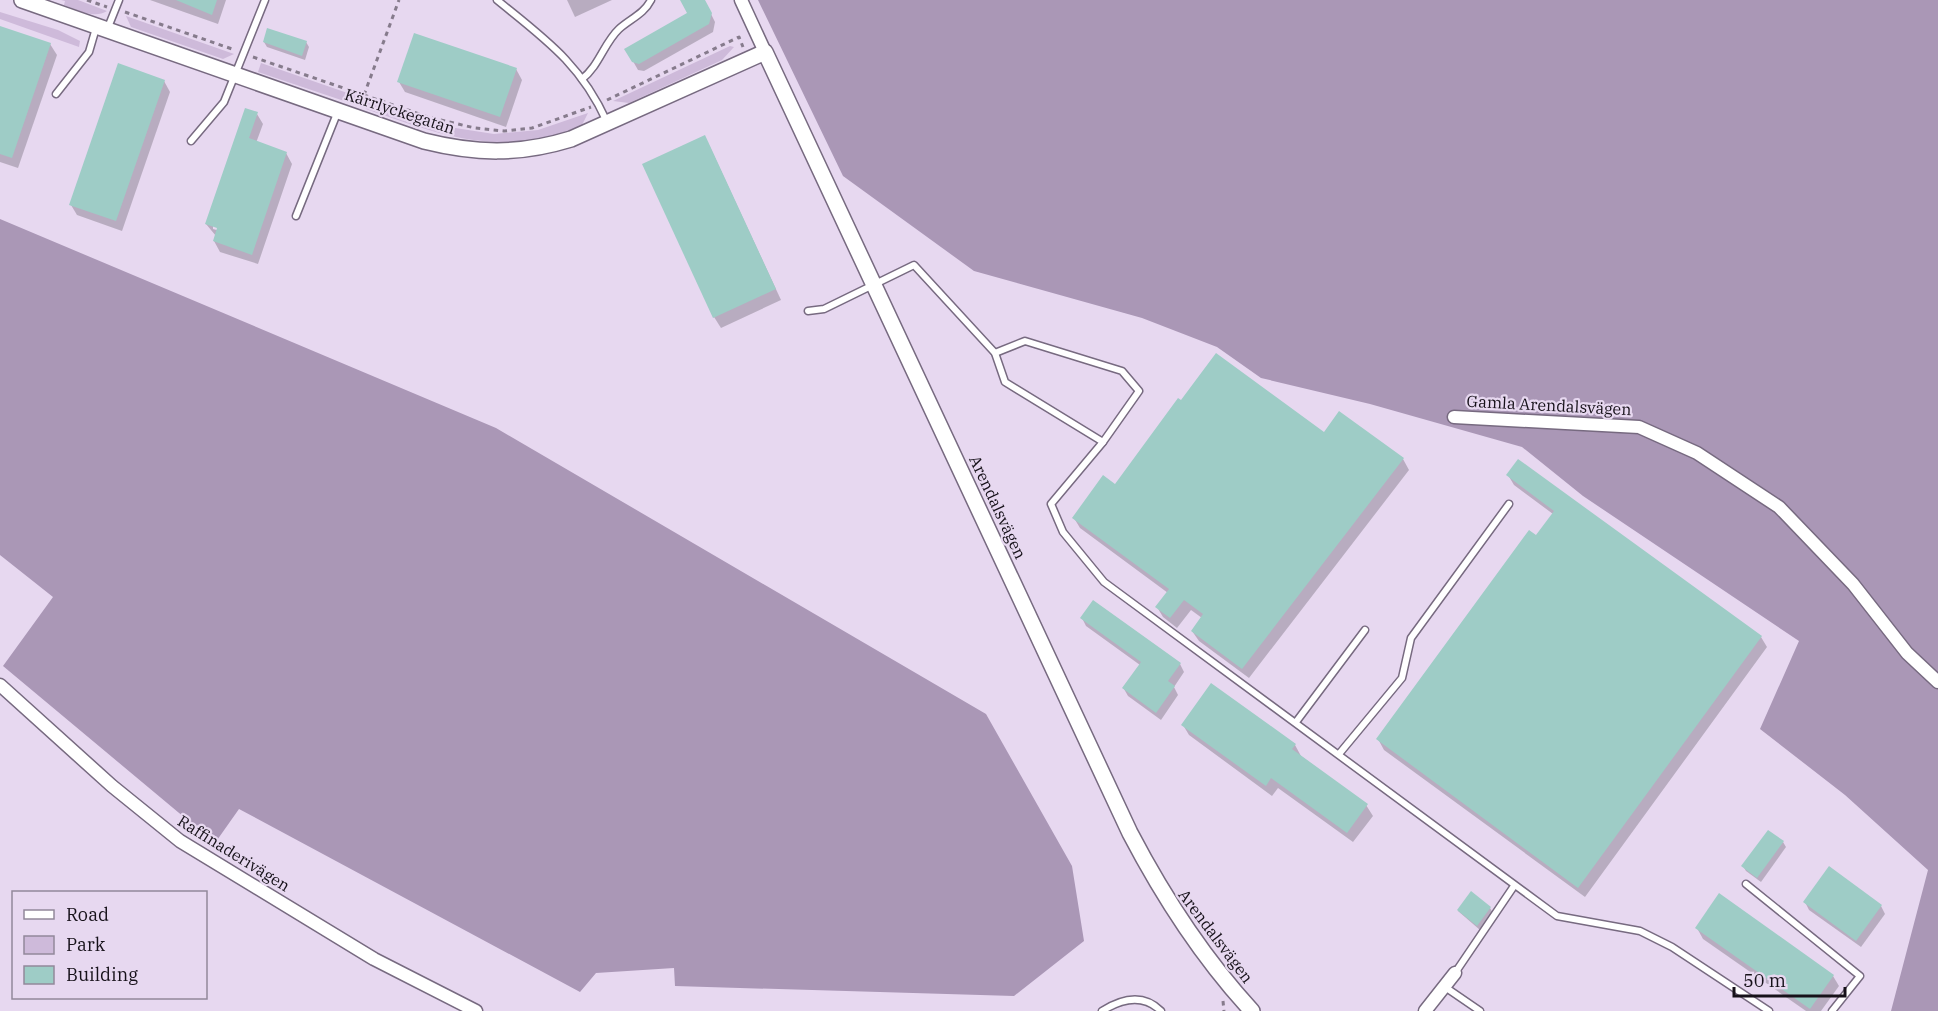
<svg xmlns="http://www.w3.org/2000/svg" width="1938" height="1011" font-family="'IBM Plex Serif',serif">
  <rect width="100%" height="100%" fill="#e7d8f0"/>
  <!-- green -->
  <g fill="#cebada">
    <path d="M61,0H78L107,11C94,19 78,10 64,5L65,1Z"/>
    <polygon points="0,12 58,30 80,41 79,47 0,19"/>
    <polygon points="126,16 234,54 223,59 131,27"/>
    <polygon points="730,46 734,47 722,60 629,103 613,101"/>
    <polygon points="261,63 359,97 359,105 353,104 258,72"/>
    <path d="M369,101L449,127L494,134L538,130L588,113L582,125C504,160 441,135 366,109L364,104Z"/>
  </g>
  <!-- forest -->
  <g fill="#aa97b6">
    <polygon points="758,0 1938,0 1938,1011 1891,1011 1928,870 1845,795 1760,729 1799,641 1583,496 1522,447 1370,404 1261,378 1217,347 1142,318 974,271 843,176"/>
    <polygon points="0,219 496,428 986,714 1072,866 1084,941 1014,996 675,986 674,968 596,973 580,992 239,809 215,843 3,666 53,597 0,555"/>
  </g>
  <!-- shadow -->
  <g fill="#0003" fill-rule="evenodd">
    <polygon points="150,0 226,0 218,24"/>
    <polygon points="567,0 612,0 575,17"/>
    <polygon points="682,0 704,0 715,22 713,32 644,71 638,70 626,49 689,14"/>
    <polygon points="0,28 50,44 57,55 18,168 0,162"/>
    <polygon points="264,42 306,42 309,47 305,60 267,47"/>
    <polygon points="516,69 522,80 506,127 405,92 399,82"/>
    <polygon points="164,81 170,92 122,231 77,215 71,205"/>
    <path d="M257,114L263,124L256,143L286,153L292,164L258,264L220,252L214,241L216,236L206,224ZM213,225L225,230L224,232L213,229Z"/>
    <polygon points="710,147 781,300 721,328 714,317"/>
    <polygon points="1324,434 1403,459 1409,470 1249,678 1199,641 1192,631 1202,618 1191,610 1177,628 1163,617 1157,607 1168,593 1080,528 1074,518 1115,486"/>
    <polygon points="1508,475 1761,637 1767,647 1585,897 1384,750 1378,739 1553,514 1514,485"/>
    <polygon points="1082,618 1180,664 1184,672 1174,687 1178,695 1161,720 1128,696 1124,689 1140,665 1086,626"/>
    <polygon points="1183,725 1295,745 1301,756 1366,805 1373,816 1353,842 1278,788 1272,796 1189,735"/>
    <polygon points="1783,842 1786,847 1761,882 1746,871 1743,866"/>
    <polygon points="1805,902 1881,906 1885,914 1861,947 1809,910"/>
    <polygon points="1490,908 1493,913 1480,930 1458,911"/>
    <polygon points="1697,928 1833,976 1839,986 1821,1011 1806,1011 1703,939"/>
  </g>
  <!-- building -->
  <g fill="#9eccc6">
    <polygon points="176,0 217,0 212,15"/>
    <polygon points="680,0 705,0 712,13 709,24 639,64 632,62 624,49 687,13"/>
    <polygon points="0,26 51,43 12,158 0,154"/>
    <polygon points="267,28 307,41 302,56 263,42"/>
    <polygon points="414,33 517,68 500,117 397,82"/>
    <polygon points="118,63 165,80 116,221 69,205"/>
    <polygon points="245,108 258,112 249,138 287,152 252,255 213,241 217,228 205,224"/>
    <polygon points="705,135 776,289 713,318 642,164"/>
    <polygon points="1216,353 1324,432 1339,411 1404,458 1242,669 1191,631 1203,614 1184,600 1170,618 1155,607 1169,589 1072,518 1103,475 1115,484 1178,398 1181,400"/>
    <polygon points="1518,459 1762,636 1578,888 1376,739 1529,530 1536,535 1554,511 1506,475"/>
    <polygon points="1093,600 1181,663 1168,681 1175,686 1156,713 1122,688 1141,662 1080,618"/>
    <polygon points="1211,683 1296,744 1292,749 1368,804 1347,833 1271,778 1266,786 1181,725"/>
    <polygon points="1768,830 1784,841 1757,878 1741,866"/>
    <polygon points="1829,866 1882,905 1856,941 1803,902"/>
    <polygon points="1471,891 1491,907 1477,926 1457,910"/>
    <polygon points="1719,893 1834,975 1810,1009 1695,928"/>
  </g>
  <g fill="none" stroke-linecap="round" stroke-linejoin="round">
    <!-- service casing -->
    <g stroke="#776a80" stroke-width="9">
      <g id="service">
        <path d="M497,0C545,39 581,64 607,122"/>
        <polyline points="107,30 119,0"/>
        <path d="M582,79C599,66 604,43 619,29C630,19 644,14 651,0"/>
        <polyline points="56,94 89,52 96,28"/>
        <polyline points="191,141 224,102 265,0"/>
        <polyline points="296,216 338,111"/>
        <polyline points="808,311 824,309 914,265 995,353 1005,382 1103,442 1051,504 1063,532 1104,582 1557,916 1640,931 1672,947 1769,1011"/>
        <polyline points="995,353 1025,341 1122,371 1139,391 1103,442"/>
        <polyline points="1296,722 1365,630"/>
        <polyline points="1339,754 1402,678 1411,638 1509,504"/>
        <polyline points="1746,884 1860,976 1832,1011"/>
        <polyline points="1455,973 1514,886"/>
        <polyline points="1445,987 1480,1011"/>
        <path d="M1102,1011C1121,999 1143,993 1161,1011"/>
      </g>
    </g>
    <!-- minor casing -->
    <g stroke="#776a80" stroke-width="15">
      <g id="minor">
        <polyline points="741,0 765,52"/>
        <polyline points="1454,417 1639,427 1697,453 1779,507 1853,584 1907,653 1938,682"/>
        <polyline points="0,685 112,786 180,841 374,959 476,1011"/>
        <polyline points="1425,1011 1455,973"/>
      </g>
    </g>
    <!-- tertiary casing -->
    <g stroke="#776a80" stroke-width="18">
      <path id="tertiary" d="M22,0L424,141C476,154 519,155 571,139L765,52L1130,833C1164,898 1202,957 1252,1011"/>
    </g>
    <!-- path -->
    <g stroke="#867b8c" stroke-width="3" stroke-dasharray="4.5 4.5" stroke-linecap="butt">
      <polyline points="87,0 107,7"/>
      <polyline points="125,12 235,50"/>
      <polyline points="253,57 428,117 475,128 504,131 532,128 591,107"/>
      <polyline points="364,95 399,0"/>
      <polyline points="607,100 739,37 743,47"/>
      <polyline points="1223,1001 1224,1011"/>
    </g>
    <!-- service -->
    <use href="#service" stroke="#fff" stroke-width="6"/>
    <!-- minor -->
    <use href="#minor" stroke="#fff" stroke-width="12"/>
    <!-- tertiary -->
    <use href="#tertiary" stroke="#fff" stroke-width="15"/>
  </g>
  <g text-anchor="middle" stroke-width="4.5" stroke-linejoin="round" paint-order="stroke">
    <!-- street labels -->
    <g font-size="16" fill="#161119" stroke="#e7d8f0">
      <text transform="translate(400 111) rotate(18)" y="6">Kärrlyckegatan</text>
      <text transform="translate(1549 405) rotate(3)" y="6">Gamla Arendalsvägen</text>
      <text transform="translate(998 507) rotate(65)" y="6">Arendalsvägen</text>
      <text transform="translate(234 853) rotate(32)" y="6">Raffinaderivägen</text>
      <text transform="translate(1216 936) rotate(53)" y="6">Arendalsvägen</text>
    </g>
  </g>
  <!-- legend -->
  <rect x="12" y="891" width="195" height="108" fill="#e7d8f0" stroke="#93889a" stroke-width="1.5"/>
  <rect x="24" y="910" width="30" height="9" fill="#ffffff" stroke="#93889a" stroke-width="1.5"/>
  <text x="66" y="921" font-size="18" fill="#161119">Road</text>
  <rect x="24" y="936" width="30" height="18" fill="#cebada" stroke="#93889a" stroke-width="1.5"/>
  <text x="66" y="951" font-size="18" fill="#161119">Park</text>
  <rect x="24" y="966" width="30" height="18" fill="#9eccc6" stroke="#93889a" stroke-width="1.5"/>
  <text x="66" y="981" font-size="18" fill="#161119">Building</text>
  <!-- scale -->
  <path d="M1734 987v9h111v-9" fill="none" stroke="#161119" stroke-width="3"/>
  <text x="1743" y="987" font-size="18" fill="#161119" stroke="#e7d8f0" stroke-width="4.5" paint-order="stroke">50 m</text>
</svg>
